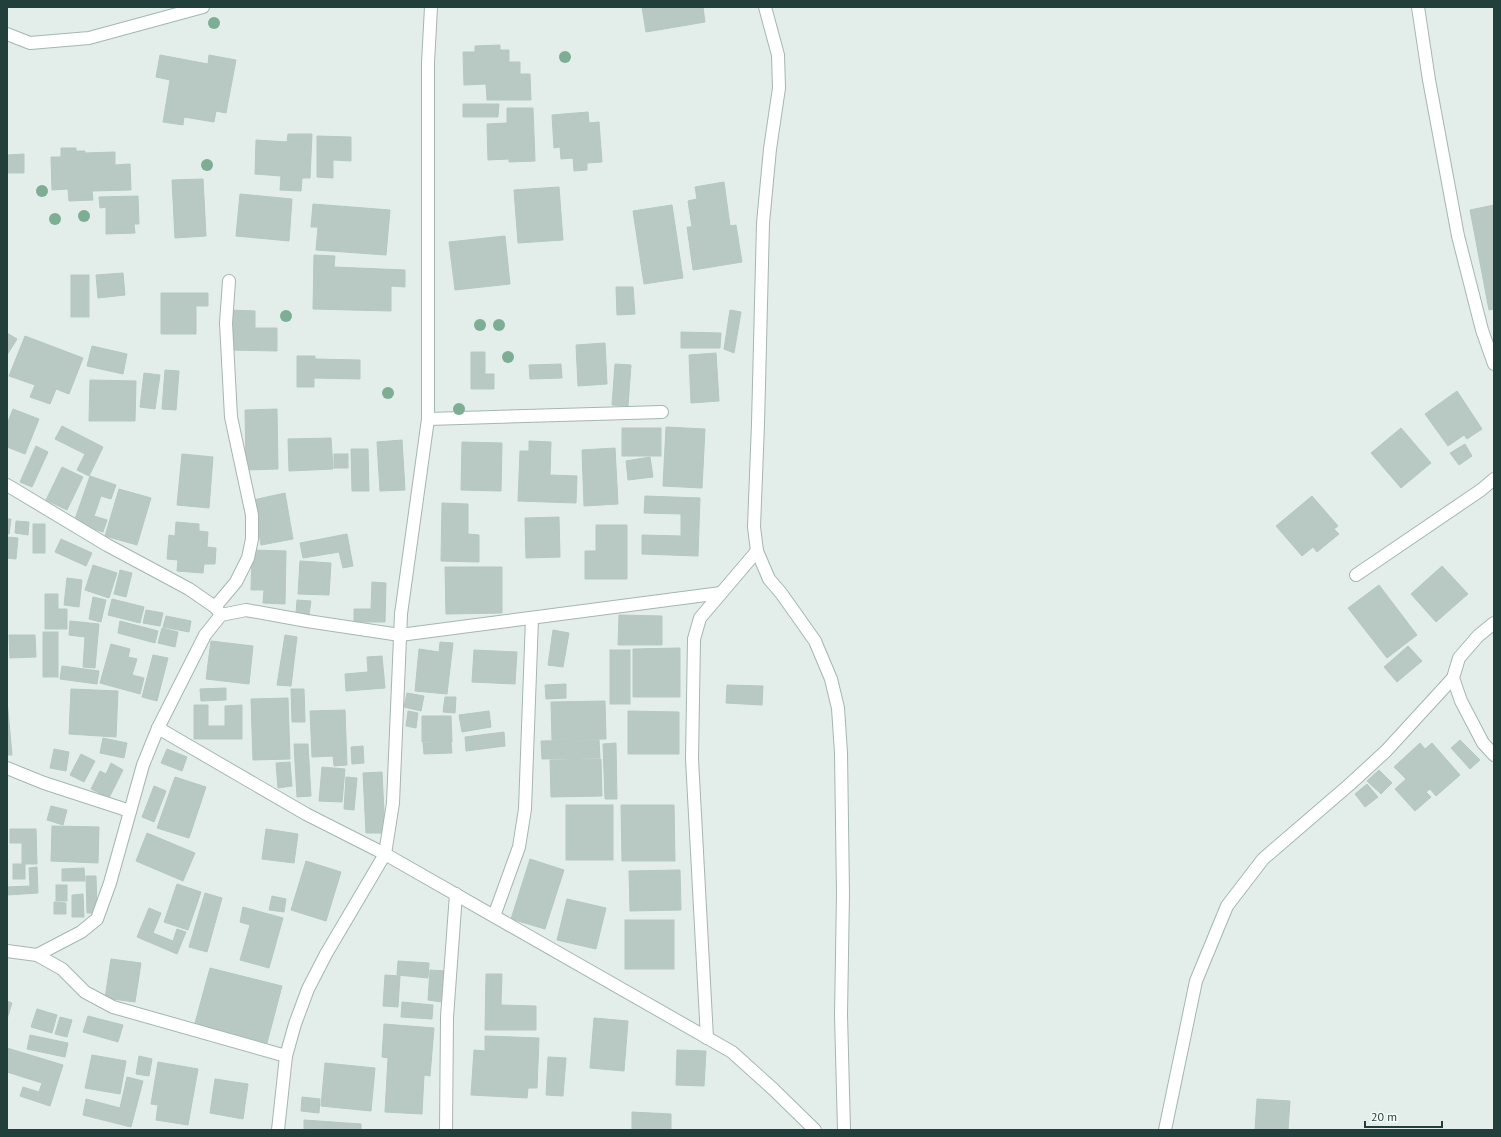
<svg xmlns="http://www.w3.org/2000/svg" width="1501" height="1137" font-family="'PT Sans',sans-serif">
  <rect width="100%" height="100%" fill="#e3eeea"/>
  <!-- building -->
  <g fill="#b8c9c3" stroke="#b5c8c2">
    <polygon points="642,7 703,7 705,22 646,32"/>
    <polygon points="500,45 500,50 509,50 509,62 520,62 520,74 530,74 531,100 487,100 486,84 464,85 463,52 475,52 475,46"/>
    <polygon points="160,55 208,64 209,55 236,60 226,113 216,111 214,122 184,117 183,125 163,122 170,80 156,77"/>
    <polygon points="463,104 499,104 498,117 463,117"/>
    <polygon points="507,108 533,108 535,161 509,162 509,159 488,160 487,124 507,123"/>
    <polygon points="588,112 589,123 599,122 602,162 587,163 587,170 574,171 573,158 561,159 560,147 554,148 552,115"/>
    <polygon points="288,134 312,134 310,178 302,178 301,191 280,190 281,176 255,174 256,140 287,142"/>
    <polygon points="317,136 351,137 351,161 333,160 333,178 317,177"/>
    <polygon points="61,148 76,148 76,151 85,151 85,153 115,152 115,165 130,164 131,190 92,191 93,200 69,201 68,189 52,190 51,157 61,157"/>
    <polygon points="24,154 24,173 7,173 7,155"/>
    <polygon points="203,179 206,236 175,238 172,180"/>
    <polygon points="724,182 730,226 736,225 742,262 693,270 687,227 692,227 688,201 697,199 695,187"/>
    <polygon points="559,187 563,240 518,243 514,190"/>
    <polygon points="240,194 292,199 289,241 236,236"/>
    <polygon points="138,196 139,224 134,224 135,233 106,234 106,207 100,208 99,197"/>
    <polygon points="313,204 390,210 386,255 316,250 318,227 311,227"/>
    <polygon points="672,205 683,278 644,284 633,211"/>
    <polygon points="1494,205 1494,309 1489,310 1470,210"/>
    <polygon points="505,236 510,284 455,290 449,242"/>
    <polygon points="314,255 335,256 334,267 405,270 405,287 391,286 391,311 313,309"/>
    <polygon points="123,273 125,295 98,298 96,275"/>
    <rect x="71" y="275" width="18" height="42"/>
    <polygon points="616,287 633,287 635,314 617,315"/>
    <polygon points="161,293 208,293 208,306 196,306 196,334 161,334"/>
    <polygon points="229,310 255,311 255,328 277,328 277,351 229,350"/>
    <polygon points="730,310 741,312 734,353 724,349"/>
    <polygon points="681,332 721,333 720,348 681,348"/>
    <polygon points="7,333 17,339 7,355"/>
    <polygon points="25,336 83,358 69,394 56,389 50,404 30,397 35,385 9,376"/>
    <polygon points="605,343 607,384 578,386 576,345"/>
    <polygon points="92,346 127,354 123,374 87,366"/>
    <polygon points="471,352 485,352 485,374 494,374 494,389 471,389"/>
    <polygon points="716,353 719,401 691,403 689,355"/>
    <polygon points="297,356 315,356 315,359 360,360 360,379 314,378 314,387 297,387"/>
    <polygon points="561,364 562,378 530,379 529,365"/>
    <polygon points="615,364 631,365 628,406 612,405"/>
    <polygon points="165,370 179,371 176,410 162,409"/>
    <polygon points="144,373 160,375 155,409 140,407"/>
    <polygon points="90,380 136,381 135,421 89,421"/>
    <polygon points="1457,391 1482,429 1467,439 1464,435 1448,446 1425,414"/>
    <polygon points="13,409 39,419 25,454 7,447 7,424"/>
    <polygon points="277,409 278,469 246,470 245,410"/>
    <polygon points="62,426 103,447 89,476 77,470 85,454 55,439"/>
    <polygon points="666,427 705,429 702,488 663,486"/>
    <rect x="622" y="428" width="39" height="28"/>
    <polygon points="1401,428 1431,463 1401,488 1371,453"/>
    <polygon points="331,438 333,469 289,471 288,439"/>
    <polygon points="402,440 405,490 380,491 377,442"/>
    <polygon points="529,441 551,442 550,475 577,476 576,503 518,501 520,451 529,451"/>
    <polygon points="462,442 502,443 501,491 461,490"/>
    <polygon points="1465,444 1472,456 1459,465 1450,453"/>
    <polygon points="36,446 48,452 32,487 20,482"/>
    <polygon points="615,448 618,504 584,506 582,450"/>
    <polygon points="351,449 368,449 369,491 352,491"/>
    <polygon points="182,454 213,457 209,508 177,505"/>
    <rect x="334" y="454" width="14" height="14"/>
    <polygon points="650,457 653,477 628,480 626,461"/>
    <polygon points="62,467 83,477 67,510 46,500"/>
    <polygon points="90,476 116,485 111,499 101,496 94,516 107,520 103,532 74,522"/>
    <polygon points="119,489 151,498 137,545 105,536"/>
    <polygon points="285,493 293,539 261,545 253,500"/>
    <polygon points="645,496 700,498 698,556 642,554 642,535 681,536 681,514 644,513"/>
    <polygon points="1312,496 1338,526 1334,529 1339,534 1317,552 1313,547 1302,556 1276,526"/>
    <polygon points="442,503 468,504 468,534 479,535 479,562 441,561"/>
    <polygon points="559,517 560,557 526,558 525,518"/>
    <polygon points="7,519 11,519 9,534 7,534"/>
    <polygon points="16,521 29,522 28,535 15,533"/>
    <polygon points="176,522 199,524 199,531 208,532 207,547 216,548 215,564 204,564 203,573 177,571 178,560 167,559 169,535 175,536"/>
    <rect x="33" y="524" width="12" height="29"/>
    <polygon points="596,525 627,525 627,579 585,579 585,551 596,551"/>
    <polygon points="347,534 353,566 343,568 339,552 303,558 300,543"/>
    <polygon points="7,537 18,538 16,559 7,558"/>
    <polygon points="61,539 92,553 86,566 55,552"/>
    <polygon points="252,550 286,551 285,604 263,603 264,590 251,590"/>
    <polygon points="300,561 331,563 329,595 298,594"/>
    <polygon points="93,565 117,573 109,598 85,590"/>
    <polygon points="1442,566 1468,594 1436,622 1411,594"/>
    <polygon points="445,567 502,567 502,613 446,614"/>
    <polygon points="120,570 132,573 126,597 114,594"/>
    <polygon points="67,578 82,580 79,607 64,605"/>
    <polygon points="372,582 386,583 385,622 354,622 354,609 371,609"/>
    <polygon points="1379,585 1417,635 1387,658 1348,608"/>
    <polygon points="45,594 58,594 58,609 67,609 67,629 45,629"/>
    <polygon points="93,597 106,600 101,622 89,619"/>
    <polygon points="112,599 144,607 140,623 108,615"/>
    <polygon points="297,600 311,601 309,615 296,614"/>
    <polygon points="146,610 163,613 160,626 143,623"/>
    <polygon points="619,615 662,616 662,645 618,645"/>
    <polygon points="166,616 191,621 189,632 163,627"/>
    <polygon points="70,621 99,624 95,668 83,667 85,637 69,635"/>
    <polygon points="120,621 158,631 155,643 118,633"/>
    <polygon points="162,628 178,632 175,647 158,643"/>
    <polygon points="553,630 569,633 563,667 548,665"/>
    <rect x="43" y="632" width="15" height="45"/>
    <polygon points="9,635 35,635 36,657 10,658"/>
    <polygon points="285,635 297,637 291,686 277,685"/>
    <polygon points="211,641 253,646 249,684 206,679"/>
    <polygon points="440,642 453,643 447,694 415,691 419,649 439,652"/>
    <polygon points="111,644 130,649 128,657 137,659 132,675 144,678 140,694 100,683"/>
    <polygon points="1408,646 1422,661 1397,682 1384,667"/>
    <polygon points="680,648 680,697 633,697 633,649"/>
    <polygon points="474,650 517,652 515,684 472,682"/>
    <rect x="610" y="650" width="20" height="54"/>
    <polygon points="153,655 168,658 157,701 142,697"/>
    <polygon points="382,656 385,688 346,691 345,674 368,672 367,657"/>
    <polygon points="62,666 99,671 97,684 60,679"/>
    <polygon points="566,684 566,698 546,699 545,685"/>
    <polygon points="727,685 763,686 762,705 726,703"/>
    <polygon points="226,688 226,700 201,701 200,689"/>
    <polygon points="71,689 118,691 116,737 69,734"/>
    <polygon points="291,689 304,689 305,722 292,722"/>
    <polygon points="407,693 424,696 421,711 404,707"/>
    <polygon points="445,697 456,697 455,713 443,712"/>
    <polygon points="288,698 290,759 253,760 251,699"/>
    <polygon points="7,700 12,755 7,755"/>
    <polygon points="605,701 606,739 552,740 551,702"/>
    <polygon points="194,705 208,705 208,726 225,726 225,706 242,705 242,739 194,739"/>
    <polygon points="345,710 347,765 334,766 333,756 312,757 310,711"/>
    <polygon points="408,711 418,713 416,728 406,726"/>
    <polygon points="489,711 491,727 462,732 459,715"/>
    <polygon points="628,711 679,712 679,754 628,754"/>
    <polygon points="422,716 451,716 452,742 422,742"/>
    <polygon points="504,732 505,746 466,751 465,737"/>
    <polygon points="103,738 127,743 124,758 100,753"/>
    <polygon points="599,740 600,758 542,759 541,741"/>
    <polygon points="1460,740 1480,760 1470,769 1451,748"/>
    <polygon points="451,742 452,753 424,754 423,743"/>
    <polygon points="616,743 617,799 605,799 603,744"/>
    <polygon points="1420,743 1425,749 1432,743 1460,775 1436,796 1430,789 1426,792 1431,797 1415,811 1395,789 1406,779 1394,767"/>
    <polygon points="294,744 308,744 311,796 297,797"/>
    <polygon points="363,746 364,763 352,764 351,747"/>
    <polygon points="54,749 69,752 66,771 50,768"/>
    <polygon points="167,749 187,757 182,771 161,763"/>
    <polygon points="81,754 95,761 84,782 70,775"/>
    <polygon points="601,759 602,796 551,797 550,760"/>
    <polygon points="290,762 292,786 278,788 276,763"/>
    <polygon points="111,763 123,770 109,798 91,789 100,771 106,774"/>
    <polygon points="322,767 345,769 342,802 319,801"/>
    <polygon points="1379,770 1392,783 1381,794 1367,781"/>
    <polygon points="382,772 385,833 366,833 363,773"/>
    <polygon points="175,777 206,787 189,838 157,828"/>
    <polygon points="346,777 357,778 354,810 344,809"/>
    <polygon points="1367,784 1378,797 1365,807 1355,794"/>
    <polygon points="154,786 166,791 154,822 142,817"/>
    <rect x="566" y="805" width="47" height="55"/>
    <polygon points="621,805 674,805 675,861 622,861"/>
    <polygon points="51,806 67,810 63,825 47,820"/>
    <polygon points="52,826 99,827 98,863 51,861"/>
    <polygon points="10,829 36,829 37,864 22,864 22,843 10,843"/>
    <polygon points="266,829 298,834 294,863 262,859"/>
    <polygon points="147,833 195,853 183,881 136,861"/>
    <polygon points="530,859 564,870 545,929 511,919"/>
    <polygon points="306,861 341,872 326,921 291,910"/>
    <rect x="13" y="864" width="12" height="15"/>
    <polygon points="37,867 38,893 7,895 7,887 30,886 29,868"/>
    <polygon points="84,868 85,881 62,881 62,869"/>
    <polygon points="680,870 681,910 630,911 629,871"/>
    <polygon points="86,876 96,876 97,913 87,913"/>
    <polygon points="177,884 201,892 188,930 164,922"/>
    <rect x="56" y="885" width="11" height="16"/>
    <polygon points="205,893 222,898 207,952 189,947"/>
    <polygon points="83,894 84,917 72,917 72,895"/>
    <polygon points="272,896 286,899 284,912 269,910"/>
    <polygon points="567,899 606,908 596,949 557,940"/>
    <polygon points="54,902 66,903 66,914 54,914"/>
    <polygon points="243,907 283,918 269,968 240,960 250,925 240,922"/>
    <polygon points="149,908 161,913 153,933 173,941 177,929 186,932 177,954 137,937"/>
    <rect x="625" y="920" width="49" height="49"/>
    <polygon points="111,959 141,963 135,1002 105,998"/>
    <polygon points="398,961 429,963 428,978 397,975"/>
    <polygon points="210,968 282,986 267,1043 195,1023"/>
    <polygon points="430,970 445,971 442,1002 428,1000"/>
    <polygon points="486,974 502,974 501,1005 536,1006 536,1030 485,1030"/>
    <polygon points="385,975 400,976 398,1007 383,1006"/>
    <polygon points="7,1001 12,1003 7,1019"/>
    <polygon points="402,1002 433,1005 432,1019 401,1017"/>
    <polygon points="37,1009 57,1015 52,1033 31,1027"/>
    <polygon points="88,1016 123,1025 118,1042 83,1032"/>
    <polygon points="60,1017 72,1020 67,1037 55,1034"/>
    <polygon points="594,1018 628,1021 624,1071 590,1068"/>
    <polygon points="384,1024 434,1028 430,1076 424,1075 422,1114 385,1112 388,1058 382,1057"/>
    <polygon points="30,1035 68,1043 65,1057 27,1049"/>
    <polygon points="485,1036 539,1038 537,1088 528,1088 527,1098 471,1095 474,1050 485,1051"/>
    <polygon points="7,1048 63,1065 50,1106 20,1096 23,1087 39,1092 42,1083 7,1072"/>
    <polygon points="677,1050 706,1051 704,1086 676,1085"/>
    <polygon points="92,1055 126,1061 120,1094 85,1088"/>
    <polygon points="139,1056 152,1059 149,1076 136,1074"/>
    <polygon points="548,1057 566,1058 563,1096 546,1095"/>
    <polygon points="158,1062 198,1069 188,1125 156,1120 158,1105 151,1104"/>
    <polygon points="325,1063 375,1068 371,1111 321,1106"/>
    <polygon points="127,1077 143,1081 131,1127 83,1115 86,1099 120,1108"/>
    <polygon points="215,1079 248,1084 243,1119 210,1113"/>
    <polygon points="302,1097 320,1099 319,1113 301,1111"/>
    <polygon points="1257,1099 1290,1101 1288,1130 1255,1130"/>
    <polygon points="632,1112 671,1114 671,1130 632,1130"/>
    <polygon points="304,1120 361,1124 361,1130 304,1130"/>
  </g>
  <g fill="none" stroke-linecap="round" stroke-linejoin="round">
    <!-- minor casing -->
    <g stroke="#a5b6b2" stroke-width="14">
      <g id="minor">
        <polyline points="765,7 778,55 779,88 770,149 763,223 758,424 754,527 757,551 769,579 781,593 815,641 831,679 838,708 841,753 843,893 841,1015 844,1130"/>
        <polyline points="1418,7 1429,80 1458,236 1482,330 1494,364"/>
        <polyline points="7,34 30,43 89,38 203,7"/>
        <polyline points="428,419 662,412"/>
        <polyline points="7,485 107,545 189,589 215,607 220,613"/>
        <polyline points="1356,575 1481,490 1494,479"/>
        <polyline points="215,607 236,582 248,558 252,539 252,515 231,417 226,323 229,281"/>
        <polyline points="1494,623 1478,636 1459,658 1453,678 1461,701 1483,743 1494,755"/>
        <polyline points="158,728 306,814 385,854 732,1052 773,1089 815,1130"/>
        <polyline points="7,768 44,783 130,811"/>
        <polyline points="494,916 519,847 525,809 532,618"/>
        <polyline points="7,951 37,955 62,969 85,992 113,1007 286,1056"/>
        <polyline points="37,955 81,932 97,919 110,883 143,765 158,728 205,635 221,615 246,610 307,621 400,635 721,593"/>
        <polyline points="707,1038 692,759 694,639 700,618 757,551"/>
        <polyline points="278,1130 286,1056 295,1024 308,989 326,954 385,854 393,803 401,614 428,419 428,63 431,7"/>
        <polyline points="446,1130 447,1017 456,894"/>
        <polyline points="1165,1130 1196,981 1227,906 1263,859 1349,785 1386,751 1453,678"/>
      </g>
    </g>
    <!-- minor -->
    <use href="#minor" stroke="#fff" stroke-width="12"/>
  </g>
  <!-- trees -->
  <g fill="#7dae95">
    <circle cx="214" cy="23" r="6"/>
    <circle cx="565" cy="57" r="6"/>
    <circle cx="207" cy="165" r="6"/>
    <circle cx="42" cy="191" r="6"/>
    <circle cx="84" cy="216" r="6"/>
    <circle cx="55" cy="219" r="6"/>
    <circle cx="286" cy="316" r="6"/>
    <circle cx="480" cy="325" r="6"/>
    <circle cx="499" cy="325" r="6"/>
    <circle cx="508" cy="357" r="6"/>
    <circle cx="388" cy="393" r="6"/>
    <circle cx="459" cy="409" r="6"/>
  </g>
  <!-- border -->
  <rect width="1501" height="1137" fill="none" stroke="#22403b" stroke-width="16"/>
  <!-- scale -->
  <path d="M1365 1121v6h77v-6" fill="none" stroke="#22403b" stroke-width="2"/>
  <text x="1371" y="1121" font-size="12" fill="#22403b" stroke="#f4faf7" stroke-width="3" paint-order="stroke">20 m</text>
</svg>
